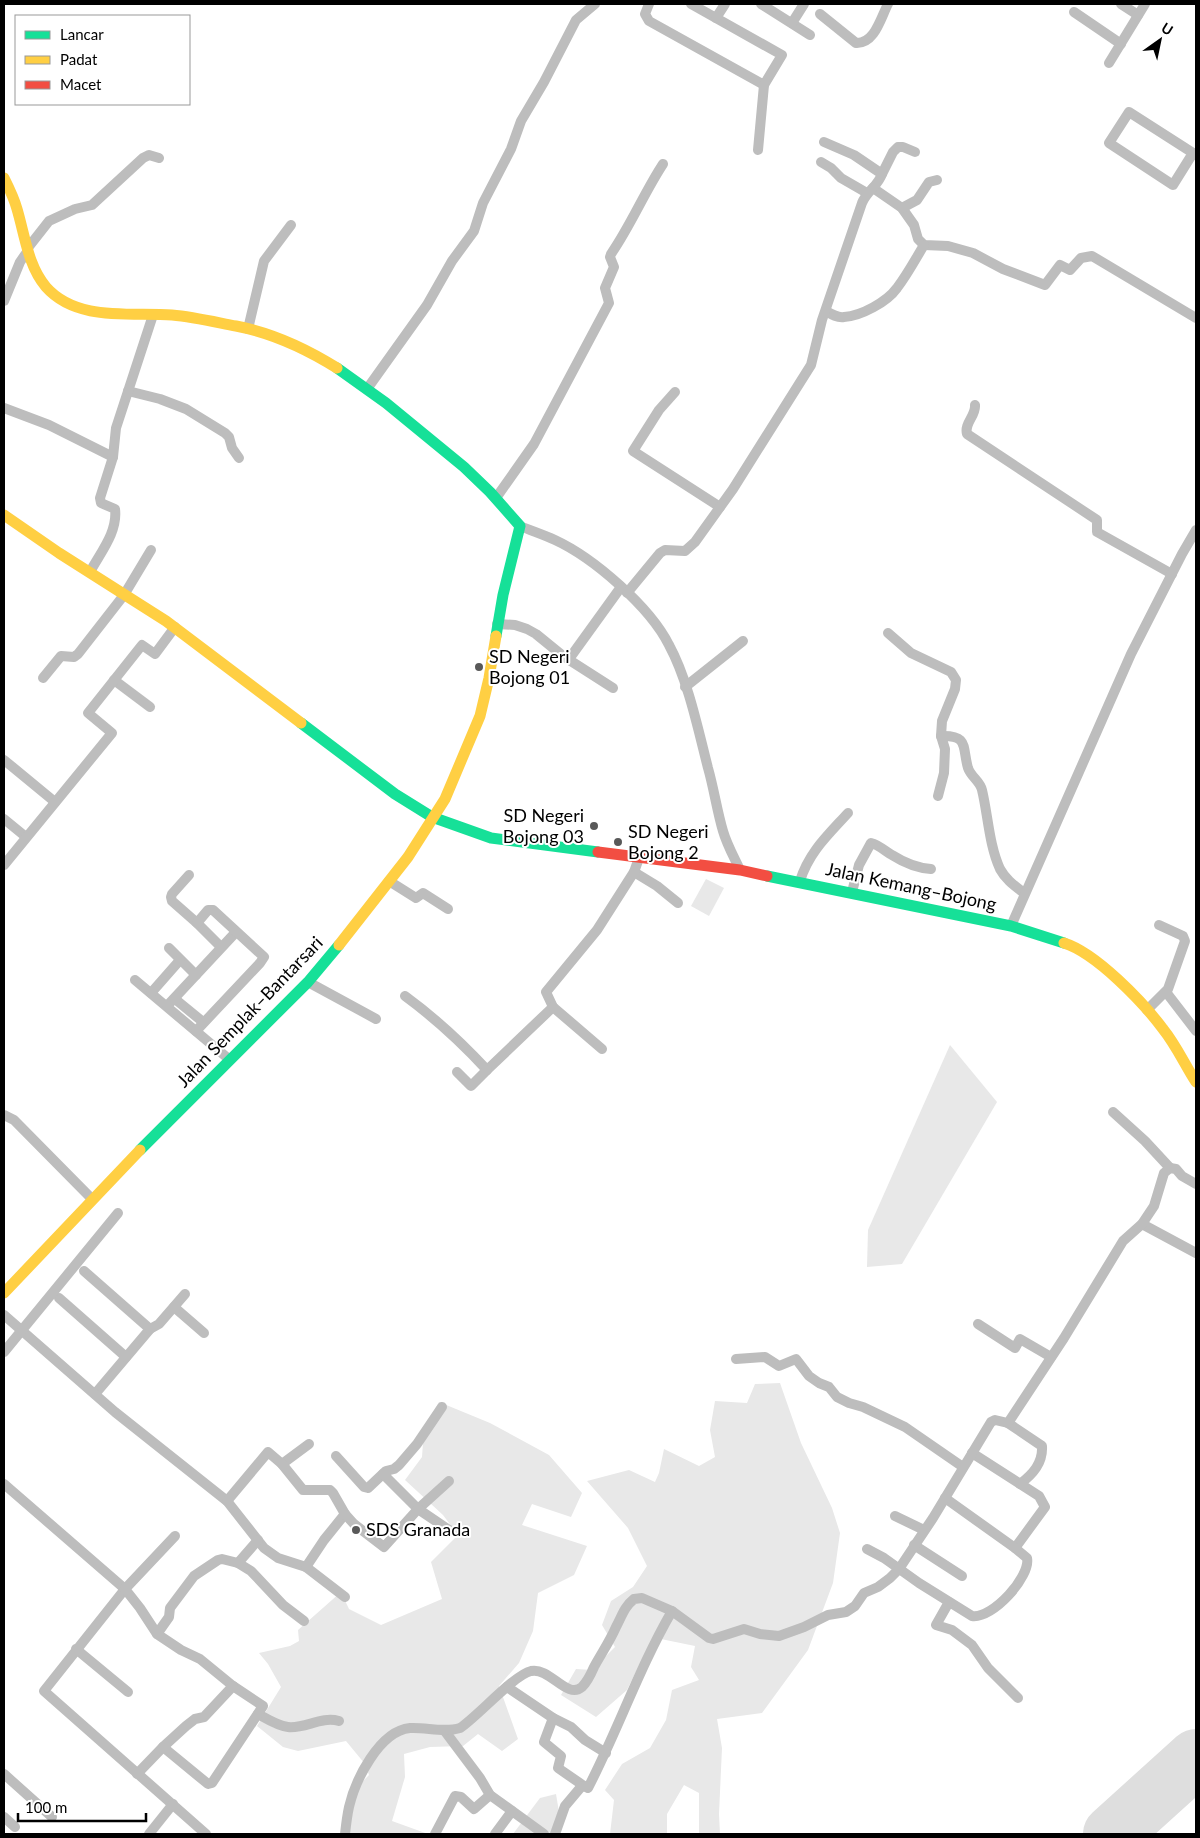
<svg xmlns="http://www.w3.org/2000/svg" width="1200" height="1838" font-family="Lato,sans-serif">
  <rect width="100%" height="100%" fill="#fff"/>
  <!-- green -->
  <g fill="#e8e8e8">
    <polygon points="706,879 724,888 709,916 691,906"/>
    <polygon points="950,1045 997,1102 902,1264 867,1267 868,1230"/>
    <polygon points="780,1383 801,1443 832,1508 840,1533 833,1583 808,1650 762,1713 717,1719 722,1748 719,1814 720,1834 699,1834 699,1793 684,1785 667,1814 667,1834 610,1834 614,1800 605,1790 622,1764 650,1748 666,1720 672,1690 699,1680 691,1667 695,1646 656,1638 639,1665 627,1690 596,1717 561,1695 576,1669 592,1670 615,1647 602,1625 611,1601 633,1587 647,1566 628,1528 587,1481 629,1470 655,1482 659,1473 664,1449 699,1466 715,1457 710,1430 715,1401 747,1403 755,1384"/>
    <polygon points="439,1402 490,1423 549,1455 582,1493 571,1517 532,1504 522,1525 587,1546 574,1575 538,1593 533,1631 519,1663 499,1686 518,1739 502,1751 478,1734 463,1746 430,1747 404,1754 405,1777 392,1821 428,1834 345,1834 360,1784 369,1775 365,1764 346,1741 298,1751 283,1747 257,1726 281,1687 268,1664 259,1653 290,1646 299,1641 298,1630 341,1592 349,1609 381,1625 442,1599 431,1562 458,1535 443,1515 405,1480 422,1457 424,1428"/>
    <polygon points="556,1794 560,1818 551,1834 513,1834 540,1798"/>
  </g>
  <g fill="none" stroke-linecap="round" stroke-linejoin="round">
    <!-- runway -->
    <polyline stroke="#dedede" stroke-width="58" points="1112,1834 1196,1758"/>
    <!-- street -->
    <g stroke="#bdbdbd" stroke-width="10">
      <polyline points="649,4 645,14 649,21 764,85 782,55 691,4"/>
      <polyline points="761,4 810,35"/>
      <polyline points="1121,4 1138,15"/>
      <polyline points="1074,12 1121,44"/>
      <path d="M820,14L856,43C875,44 881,17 888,4"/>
      <polyline points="716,18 725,4"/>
      <polyline points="792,23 804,4"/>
      <polyline points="1109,63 1145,4"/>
      <polyline points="758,150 764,85"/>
      <polyline points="1193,153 1173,185 1109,143 1129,112 1193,153 1196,155"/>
      <polyline points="821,162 831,168 841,178 867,193"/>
      <polyline points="882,174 893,152 898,147 903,147 915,152"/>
      <polyline points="873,188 902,208 914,225 918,239 924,245 948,246 973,253 1003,269 1045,285 1060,265 1070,270 1081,258 1092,256 1196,318"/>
      <polyline points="902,208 917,200 929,182 937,180"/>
      <polyline points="27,249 49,221 75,209 92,205 143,158 149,155 159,158"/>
      <polyline points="4,301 20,262 27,252"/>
      <path d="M826,311C831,314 837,318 844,317C861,316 887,302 897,288C907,275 915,260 924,245"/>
      <polyline points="248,329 264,261 291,225"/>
      <polyline points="367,389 427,305 452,261 474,231 483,203 511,149 521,121 544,82 576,20 595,4"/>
      <polyline points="128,391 160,399 186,409 225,433 229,437 232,448 239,458"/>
      <polyline points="675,392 659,410 633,451 720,507"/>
      <path d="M975,405C976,416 964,423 967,434L1097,520V532L1172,574"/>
      <polyline points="4,408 49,425 113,457"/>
      <path d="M496,498L534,444L609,303L605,288L614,267L610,257L611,254C631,225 644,193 663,164"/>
      <path d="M520,526C532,531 544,535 555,540C594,558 650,607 669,645C688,680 698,729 708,768C714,789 717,811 723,831C727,845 734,857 740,870"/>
      <path d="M90,572C100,553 118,532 115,509L101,503L100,498L113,457L116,428L153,315"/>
      <path d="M627,593L660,553L665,550L685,551L695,542L733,489L811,365L822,320L862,203C867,191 878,186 882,174L854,155L824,142"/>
      <polyline points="497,624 515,625 527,629 536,634 563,656 613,688"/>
      <polyline points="888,633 911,653 951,672 956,680 955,689 942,721 941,736 945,749 944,773 938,796"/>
      <polyline points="569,659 621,587"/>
      <polyline points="43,678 61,656 74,657 78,654 124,595 151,550"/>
      <polyline points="114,680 150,707"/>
      <polyline points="685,687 743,641"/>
      <path d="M941,736C969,735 962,747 968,768C971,777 980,781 982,790C988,815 989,845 1000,869C1006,880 1015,886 1024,893"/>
      <polyline points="4,760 55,802"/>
      <polyline points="4,819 26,837"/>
      <polyline points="4,865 112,733 88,713 142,645 155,654 175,627"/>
      <polyline points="634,872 657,886 678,903"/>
      <polyline points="189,875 172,894 171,897 172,901 197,923 221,947"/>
      <polyline points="389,881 416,898 423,893 448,909"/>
      <path d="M800,881C809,852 828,835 848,813"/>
      <path d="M852,892L859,865L871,843C879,845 885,851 892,855C903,862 917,868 931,869"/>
      <polyline points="1011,926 1131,654 1182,554 1196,530"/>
      <polyline points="169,948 196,975"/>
      <polyline points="135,980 230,1060"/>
      <polyline points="308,982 376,1019"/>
      <polyline points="1166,992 1196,1031"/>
      <polyline points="151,993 180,960"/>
      <path d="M405,996C435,1018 462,1043 487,1070L553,1007L546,992L597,930L634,872L639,858"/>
      <polyline points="175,999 203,1022"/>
      <polyline points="167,1006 236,932"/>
      <polyline points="553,1007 602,1049"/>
      <polyline points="1147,1010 1168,989 1185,941 1183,936 1159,925"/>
      <polyline points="196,1031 260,963 264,957 213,910 208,910 197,923"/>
      <polyline points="457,1072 471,1086 487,1070"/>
      <polyline points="1113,1112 1145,1141 1170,1168"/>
      <polyline points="4,1115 14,1120 92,1199"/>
      <polyline points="1142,1224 1196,1253"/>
      <polyline points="84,1271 150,1329 95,1394"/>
      <polyline points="59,1298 126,1357"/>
      <polyline points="174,1307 204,1333"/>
      <polyline points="4,1315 115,1412 227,1501 264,1548 278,1558 306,1567 324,1540 345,1514"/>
      <polyline points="978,1324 1015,1348 1020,1339 1051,1357"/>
      <polyline points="150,1329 159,1324 185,1294"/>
      <polyline points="4,1352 118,1213"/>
      <polyline points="736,1359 765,1357 779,1366 796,1359 809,1376 819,1383 829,1387 837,1397 849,1403 863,1407 905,1427 963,1467"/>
      <path d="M1008,1423L1042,1446C1043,1463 1033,1474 1020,1484"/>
      <polyline points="972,1453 1039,1496 1045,1507 1015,1548"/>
      <polyline points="336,1456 364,1487 368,1488 386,1471 394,1469 399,1465 417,1444 442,1407"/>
      <polyline points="282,1464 309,1444"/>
      <polyline points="383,1474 418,1509 449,1481"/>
      <polyline points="4,1484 125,1589 44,1691 206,1834"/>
      <polyline points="227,1501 268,1452 282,1464 303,1490 330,1490 333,1493 345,1514 354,1524 384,1547 418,1509 452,1532"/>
      <polyline points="895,1516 924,1530"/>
      <polyline points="914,1545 962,1576"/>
      <path d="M867,1549L884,1558L919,1583L972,1616C993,1619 1031,1576 1027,1558L1015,1548L945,1498"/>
      <polyline points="238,1563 258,1540"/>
      <polyline points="306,1567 345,1597"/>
      <polyline points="949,1602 936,1625 952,1630 972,1645 988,1668 1018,1698"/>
      <polyline points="157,1634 169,1617 170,1608 194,1576 218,1560 222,1559 238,1563 251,1571 283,1605 304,1621"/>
      <polyline points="76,1649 128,1692"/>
      <polyline points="507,1687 553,1718 571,1727 585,1740 606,1753"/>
      <path d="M258,1714C267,1719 278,1726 288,1727C305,1729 321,1716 339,1721"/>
      <polyline points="553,1718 544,1742 561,1756 558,1768 584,1786"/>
      <polyline points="444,1730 480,1778 490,1795 544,1834"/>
      <polyline points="163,1747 208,1784 212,1783 263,1706 233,1686 200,1659 181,1650 157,1634 140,1608 125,1589 175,1536"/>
      <polyline points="4,1774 52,1817"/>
      <polyline points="137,1774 163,1747 186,1726 195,1719 204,1717 233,1686"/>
      <polyline points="4,1817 15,1827"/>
      <polyline points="149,1834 173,1804"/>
      <path d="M345,1834C346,1825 347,1816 349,1807C355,1781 379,1731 410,1728C426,1727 444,1733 460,1728C478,1716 514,1675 531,1671C550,1667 567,1700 582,1687C587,1682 591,1674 594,1667C601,1654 610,1641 616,1627C622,1616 624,1607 634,1599L642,1598L672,1611"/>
      <polyline points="435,1834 455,1796 461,1797 474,1809 490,1795"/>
      <polyline points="495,1834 512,1811"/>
      <path d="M555,1834L565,1806L581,1787L584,1786L588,1788C618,1730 639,1668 672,1611L709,1638L713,1639L744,1629L760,1634L779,1636L804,1627L828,1615L846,1612L855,1606L864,1593L878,1587L890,1578L899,1569L933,1518L991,1422L995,1420L1008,1423L1064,1338L1123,1241L1142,1224L1154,1206L1164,1173L1170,1168L1176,1169L1182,1176L1196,1184"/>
    </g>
    <!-- fast -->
    <g stroke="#16e098" stroke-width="11">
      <polyline points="337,368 386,403 464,467 490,492 520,526 503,595 496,636"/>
      <polyline points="301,723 395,794 432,817 491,838 598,852"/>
      <polyline points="767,876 1011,926 1064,943"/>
      <polyline points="140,1150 308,982 339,945"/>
    </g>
    <!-- slow -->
    <g stroke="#ffcf43" stroke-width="11">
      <path d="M4,178C9,188 14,198 17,209C25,236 28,266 46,287C77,322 131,312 172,315C194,317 215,322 236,326C273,333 305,348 337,368"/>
      <polyline points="4,515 59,553 166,621 301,723"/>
      <path d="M1064,943C1096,953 1143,1002 1163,1029C1176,1045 1185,1065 1196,1082"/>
      <polyline points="339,945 408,857 445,799 480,716 489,678 496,636"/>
      <polyline points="4,1293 140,1150"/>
    </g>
    <!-- jam -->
    <polyline stroke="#f24e42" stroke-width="11" points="598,852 740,870 767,876"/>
  </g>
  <!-- markers -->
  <g fill="#595959" stroke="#fff" stroke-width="2">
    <circle cx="479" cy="667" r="5"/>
    <circle cx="594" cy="826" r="5"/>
    <circle cx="618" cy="842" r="5"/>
    <circle cx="356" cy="1530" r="5"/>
  </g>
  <g text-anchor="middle" stroke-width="4" stroke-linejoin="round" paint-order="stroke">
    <!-- poi labels -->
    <g font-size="18" fill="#000" stroke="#fff" text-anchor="start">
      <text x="489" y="663">SD Negeri<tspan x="489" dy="21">Bojong 01</tspan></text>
      <text x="584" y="822" text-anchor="end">SD Negeri<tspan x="584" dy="21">Bojong 03</tspan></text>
      <text x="628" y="838">SD Negeri<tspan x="628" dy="21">Bojong 2</tspan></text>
      <text x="366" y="1536">SDS Granada</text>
    </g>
    <!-- street labels -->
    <g font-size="18" fill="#000" stroke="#fff">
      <text transform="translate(911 887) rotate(12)" y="6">Jalan Kemang–Bojong</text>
      <text transform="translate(250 1012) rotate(-46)" y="6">Jalan Semplak–Bantarsari</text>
    </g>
  </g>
  <!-- border -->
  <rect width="1200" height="1838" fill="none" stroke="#000000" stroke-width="10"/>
  <!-- legend -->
  <rect x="15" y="15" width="175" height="90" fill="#ffffff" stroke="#999999"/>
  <rect x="25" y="31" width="25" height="8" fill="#16e098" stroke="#999999"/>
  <text x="60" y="40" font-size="15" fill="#000000">Lancar</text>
  <rect x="25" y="56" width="25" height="8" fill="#ffcf43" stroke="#999999"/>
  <text x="60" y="65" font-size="15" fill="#000000">Padat</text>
  <rect x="25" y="81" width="25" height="8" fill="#f24e42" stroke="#999999"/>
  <text x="60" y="90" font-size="15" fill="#000000">Macet</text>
  <!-- north arrow -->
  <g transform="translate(1160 40) rotate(33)" stroke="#ffffff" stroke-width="4" paint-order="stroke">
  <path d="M0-4L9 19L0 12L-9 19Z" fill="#000000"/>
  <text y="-8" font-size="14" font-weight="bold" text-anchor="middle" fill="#000000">U</text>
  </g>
  <!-- scale -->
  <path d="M18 1813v8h128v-8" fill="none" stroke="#000000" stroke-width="2.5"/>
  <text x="25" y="1813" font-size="15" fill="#000000" stroke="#ffffff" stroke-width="4" paint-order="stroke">100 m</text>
</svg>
